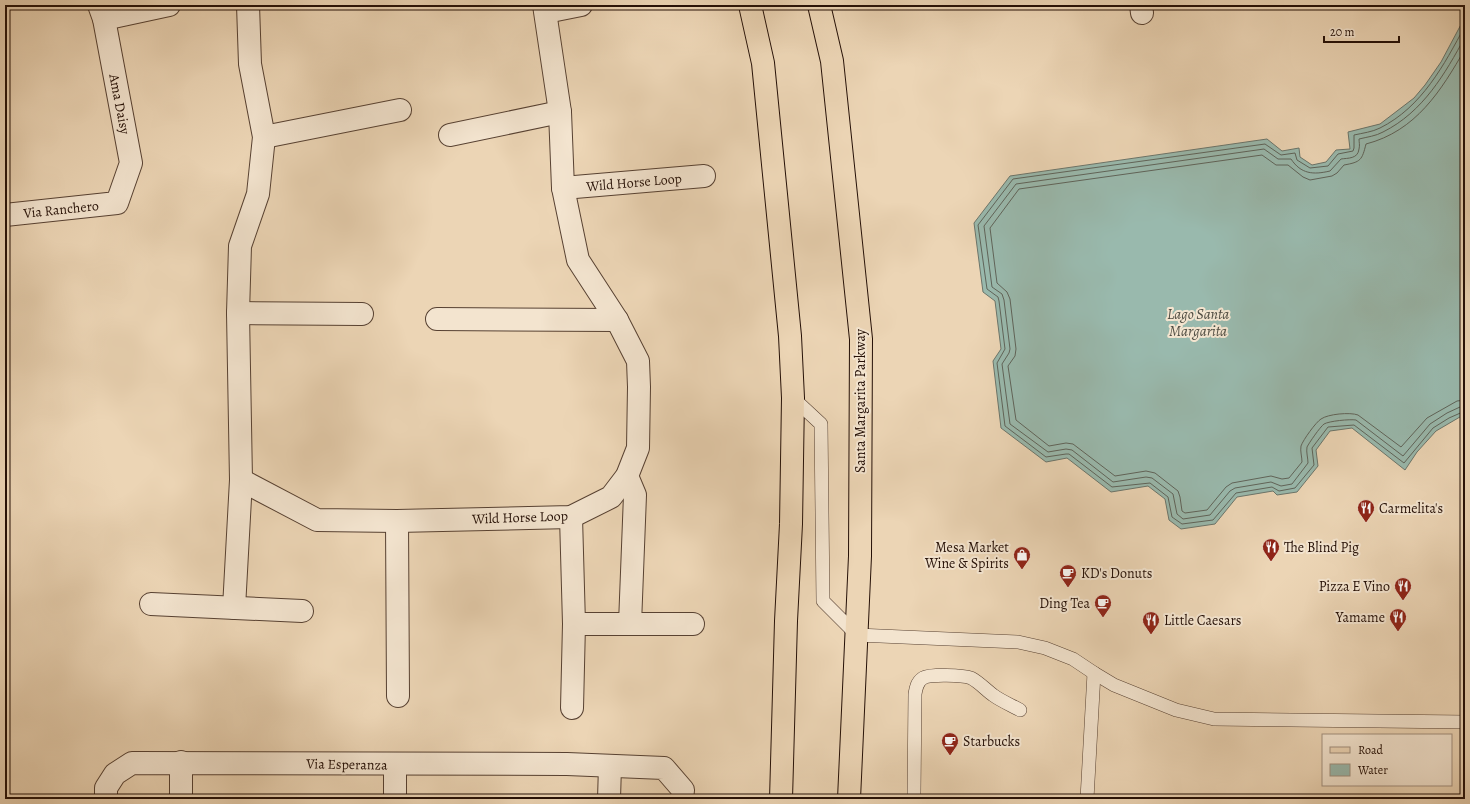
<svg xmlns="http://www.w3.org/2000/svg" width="1470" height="804" font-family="Alegreya,serif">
  <rect width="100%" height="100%" fill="#ecd5b5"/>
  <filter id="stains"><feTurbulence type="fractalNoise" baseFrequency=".005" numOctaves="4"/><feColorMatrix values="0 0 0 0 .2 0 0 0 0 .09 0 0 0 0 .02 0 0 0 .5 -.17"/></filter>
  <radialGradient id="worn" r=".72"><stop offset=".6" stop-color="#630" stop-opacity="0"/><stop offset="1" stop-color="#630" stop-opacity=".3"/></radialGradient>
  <!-- water -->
  <polygon fill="#99b9ad" stroke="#6b756b" points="1465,17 1465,414 1436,431 1417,452 1405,470 1352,428 1330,431 1316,450 1318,466 1297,492 1277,495 1273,491 1237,497 1215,524 1181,529 1169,520 1165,499 1148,486 1111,492 1067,458 1046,462 1001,428 993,361 1001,349 995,301 983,292 974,223 1010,176 1267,139 1282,151 1299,148 1300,157 1312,165 1326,162 1336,150 1350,149 1348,132 1380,124 1414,98 1425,85 1441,62"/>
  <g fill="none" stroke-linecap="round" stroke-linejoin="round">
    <!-- shore -->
    <g stroke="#5f645a" stroke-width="1">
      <path d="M1465,26C1444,65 1422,107 1380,128C1372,132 1363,133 1354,135V148L1353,151L1338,154L1328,166L1310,168L1297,160L1295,153L1281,155L1265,144L1013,179L978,225L987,289L998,297L999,301L1005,349L997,363L1005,426L1046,457L1066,454H1069L1112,487L1150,483L1168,497L1172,517L1182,524L1213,520L1236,493L1272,487L1279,491L1295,488L1314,465L1312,448L1328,427L1354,425L1404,463L1433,428L1449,418L1465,411"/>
      <path d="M1465,37C1445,74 1423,112 1383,132C1376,136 1367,137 1359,139C1359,142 1360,145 1359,149C1358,159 1348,158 1341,159L1330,171C1313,175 1301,174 1291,159H1278L1264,149L1016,184L984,226L992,287L1002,294L1004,300L1010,349L1009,353L1002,364L1010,424L1048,452L1066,449L1072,450L1113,482L1146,477L1152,478L1173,494L1177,514L1183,519L1210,515L1230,491L1235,488L1271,482L1281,486L1292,484L1308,463C1308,458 1306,452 1307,447C1309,443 1320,427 1324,424C1329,421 1350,419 1356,420L1403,456L1430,424L1447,413L1460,407L1465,406"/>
      <path d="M1465,49C1441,91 1416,131 1366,144C1362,160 1361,162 1344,165L1337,173L1332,176L1310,180L1303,177L1288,165H1276L1262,155L1019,189L990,228L997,283L1007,292L1010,299L1016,349L1015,356L1008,366L1016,420L1049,446L1066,443L1073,444L1115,476L1146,471L1155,473L1178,491L1180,497L1182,511L1185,513L1207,510L1226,487L1232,483L1271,476L1282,479L1289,478L1302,462C1302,457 1300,451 1301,446C1303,440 1316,422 1321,419C1328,414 1350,412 1358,415L1401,447L1427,418L1457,401L1465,400"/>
    </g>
    <!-- service casing -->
    <g stroke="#574132" stroke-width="14">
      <g id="service">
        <polyline points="793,398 821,424 823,601 857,635 1018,642 1045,648 1073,659 1094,673 1114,685 1176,710 1214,719 1465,722"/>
        <path d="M915,799L914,794L915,694C916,688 917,682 923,678C930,674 963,675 971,678C979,682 986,690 993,695C1001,701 1011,705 1020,710"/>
        <polyline points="1087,799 1094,673"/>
      </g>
    </g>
    <!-- minor casing -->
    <g stroke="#574132" stroke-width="24">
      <g id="minor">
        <polyline points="1141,5 1142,13"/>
        <polyline points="546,12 581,5"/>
        <polyline points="104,19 169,5"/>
        <polyline points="450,135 560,112"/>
        <polyline points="264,137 400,110"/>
        <polyline points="563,188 704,176"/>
        <polyline points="5,215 117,203 131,163 104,19 99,5"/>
        <polyline points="238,313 362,314"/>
        <polyline points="437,319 617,320"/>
        <polyline points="627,476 635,495 630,624"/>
        <polyline points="241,480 317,520 397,521 571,517 611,497 627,476 638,448 639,387 638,361 617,320 578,260 563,188 560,112 544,5"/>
        <polyline points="571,517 574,624 572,708"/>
        <polyline points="397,521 398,696"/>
        <polyline points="151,604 302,611"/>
        <polyline points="234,608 241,480 238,313 240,246 258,194 264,137 250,64 248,5"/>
        <polyline points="574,624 693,624"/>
        <polyline points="181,762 181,799"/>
        <polyline points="106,799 106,788 115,774 132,763 567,764 664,768 683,790 682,799"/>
        <polyline points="395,799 395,765"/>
        <polyline points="609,799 610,766"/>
      </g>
    </g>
    <!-- primary casing -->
    <g stroke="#251007" stroke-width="24">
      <g id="primary">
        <polyline points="750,5 763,63 790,336 793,398 791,524 786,621 781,799"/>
        <polyline points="819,5 832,61 861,339 860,556 849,799"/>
      </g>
    </g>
    <!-- service -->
    <use href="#service" stroke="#f3e4cf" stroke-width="13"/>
    <!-- minor -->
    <use href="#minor" stroke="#f3e4cf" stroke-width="22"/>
    <!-- primary -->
    <use href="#primary" stroke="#ecd5b5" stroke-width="22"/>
  </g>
  <!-- icons -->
  <defs>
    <g id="restaurant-pin" transform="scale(0.9)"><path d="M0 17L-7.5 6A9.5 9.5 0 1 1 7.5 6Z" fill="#8f2418" stroke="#f3e4cf"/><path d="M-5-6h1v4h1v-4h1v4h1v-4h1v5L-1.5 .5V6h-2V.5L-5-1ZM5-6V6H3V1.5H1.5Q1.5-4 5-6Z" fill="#fff"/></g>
    <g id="shop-pin" transform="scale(0.9)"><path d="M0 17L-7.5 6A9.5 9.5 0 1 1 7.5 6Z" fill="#8f2418" stroke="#f3e4cf"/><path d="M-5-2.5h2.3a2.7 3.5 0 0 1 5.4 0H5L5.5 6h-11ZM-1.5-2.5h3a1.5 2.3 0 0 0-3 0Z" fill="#fff"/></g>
    <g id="cafe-pin" transform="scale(0.9)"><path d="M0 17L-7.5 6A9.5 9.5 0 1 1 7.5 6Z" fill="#8f2418" stroke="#f3e4cf"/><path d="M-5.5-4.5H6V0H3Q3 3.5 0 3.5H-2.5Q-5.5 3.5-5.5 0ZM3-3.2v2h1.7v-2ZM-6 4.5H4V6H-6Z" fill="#fff"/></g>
  </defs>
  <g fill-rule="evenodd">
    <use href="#restaurant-pin" x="1366" y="508"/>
    <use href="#restaurant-pin" x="1271" y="547"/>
    <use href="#shop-pin" x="1022" y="555"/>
    <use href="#cafe-pin" x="1068" y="573"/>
    <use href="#restaurant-pin" x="1403" y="586"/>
    <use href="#cafe-pin" x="1103" y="603"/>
    <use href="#restaurant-pin" x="1398" y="617"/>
    <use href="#restaurant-pin" x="1151" y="620"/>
    <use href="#cafe-pin" x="950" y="741"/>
  </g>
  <g text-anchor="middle" stroke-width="4" stroke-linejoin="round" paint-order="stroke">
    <!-- street labels -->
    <g font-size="14" fill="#251007" stroke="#f3e4cf">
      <text transform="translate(120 104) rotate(79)" y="5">Ama Daisy</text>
      <text transform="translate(634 182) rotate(-5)" y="5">Wild Horse Loop</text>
      <text transform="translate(61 209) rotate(-6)" y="5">Via Ranchero</text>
      <text transform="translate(860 401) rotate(-90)" y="5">Santa Margarita Parkway</text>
      <text transform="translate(520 517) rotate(-2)" y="5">Wild Horse Loop</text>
      <text transform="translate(347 764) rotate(1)" y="5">Via Esperanza</text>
    </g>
    <!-- poi labels -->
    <g font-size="14" fill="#251007" stroke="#f3e4cf" text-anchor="start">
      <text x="1379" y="513">Carmelita's</text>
      <text x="1009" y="552" text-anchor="end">Mesa Market<tspan x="1009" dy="16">Wine &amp; Spirits</tspan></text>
      <text x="1284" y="552">The Blind Pig</text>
      <text x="1081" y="578">KD's Donuts</text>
      <text x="1390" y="591" text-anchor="end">Pizza E Vino</text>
      <text x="1090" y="608" text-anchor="end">Ding Tea</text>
      <text x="1385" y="622" text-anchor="end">Yamame</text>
      <text x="1164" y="625">Little Caesars</text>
      <text x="963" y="746">Starbucks</text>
    </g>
    <!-- water labels -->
    <g font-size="15" font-style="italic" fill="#4e4b41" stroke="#f3e4cf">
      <text x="1198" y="319">Lago Santa<tspan x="1198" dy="17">Margarita</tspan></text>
    </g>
  </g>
  <!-- margin -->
  <rect width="1470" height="804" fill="none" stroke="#ecd5b5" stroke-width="20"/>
  <rect x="6" y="6" width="1458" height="792" fill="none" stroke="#251007" stroke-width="2"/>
  <rect x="10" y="10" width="1450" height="784" fill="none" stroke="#251007"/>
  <!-- legend -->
  <rect x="1322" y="734" width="130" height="52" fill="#f3e4cf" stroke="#a18f7f"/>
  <rect x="1330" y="747" width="20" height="6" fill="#ecd5b5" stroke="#a18f7f"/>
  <text x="1358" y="754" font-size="12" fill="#251007">Road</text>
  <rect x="1330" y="764" width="20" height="12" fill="#99b9ad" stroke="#a18f7f"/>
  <text x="1358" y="774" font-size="12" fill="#251007">Water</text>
  <!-- scale -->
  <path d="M1324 36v6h75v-6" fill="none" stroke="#251007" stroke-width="2"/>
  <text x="1330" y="36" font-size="12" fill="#251007" stroke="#f3e4cf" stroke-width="3" paint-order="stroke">20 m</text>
  <rect width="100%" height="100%" filter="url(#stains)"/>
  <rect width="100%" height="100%" fill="url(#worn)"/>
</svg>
